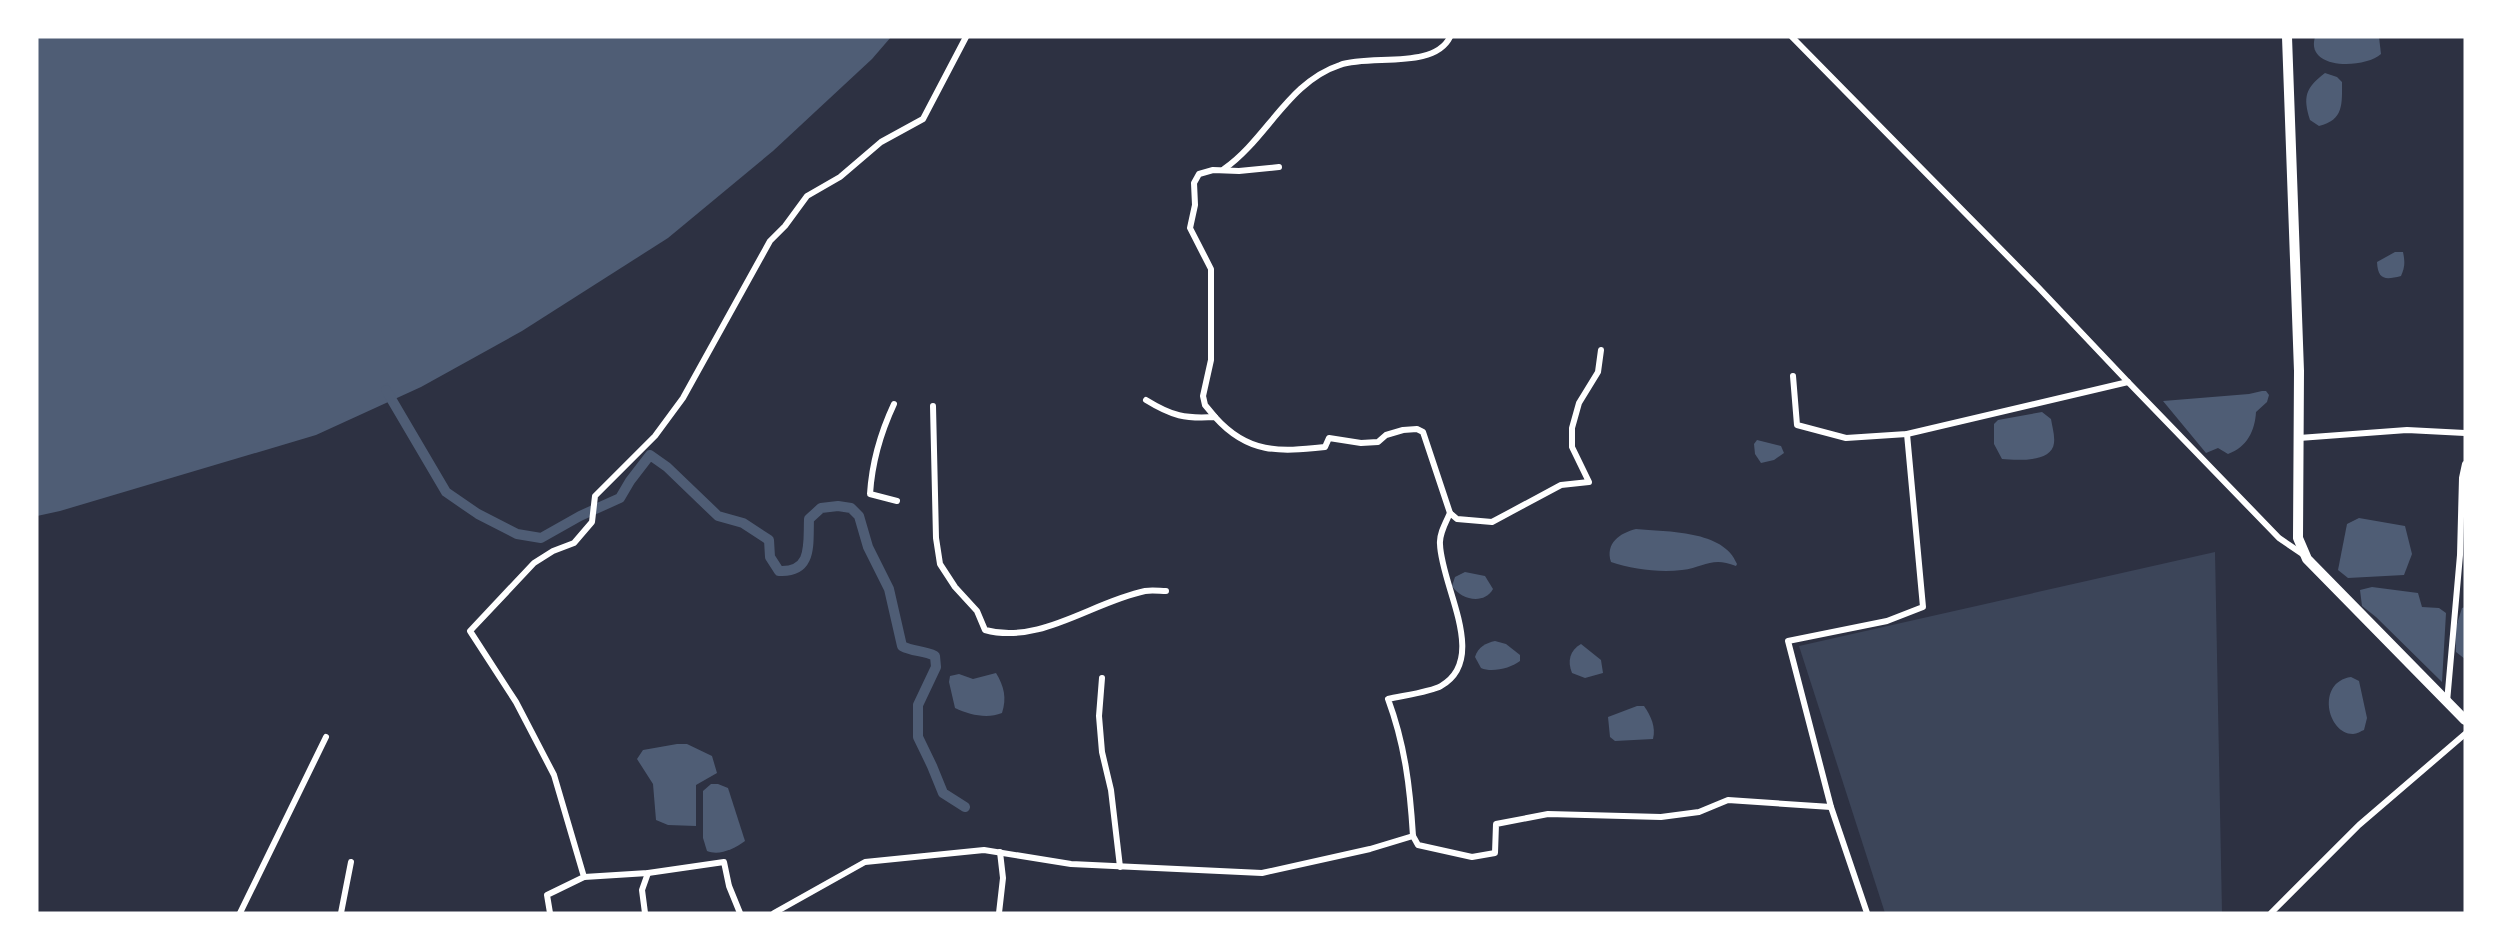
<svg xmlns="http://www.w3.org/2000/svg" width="2502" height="950" font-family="'PT Sans Narrow',sans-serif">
  <rect width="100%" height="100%" fill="#2d3142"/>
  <!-- green -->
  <polygon fill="#3c4559" points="2215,552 2222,913 1885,913 1799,646"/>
  <!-- water -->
  <g fill="#4f5d75">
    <polygon points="37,37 891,37 872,59 773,151 668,238 522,331 421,387 316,435 60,511 37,516"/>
    <path d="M2315,37H2379L2381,54C2364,69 2305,70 2315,37Z"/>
    <path d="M2325,73L2337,77L2342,82C2342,104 2344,120 2319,126L2310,120C2303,97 2305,88 2325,73Z"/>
    <path d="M2395,252H2403C2405,262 2405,267 2401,276C2385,280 2378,280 2377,262Z"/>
    <path d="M2262,391H2266L2269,395L2267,402L2256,412C2255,431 2247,447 2228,454L2218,448L2206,453L2163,401L2249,394Z"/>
    <path d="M2042,412L2051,419C2052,426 2055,435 2054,443C2052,463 2016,460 2002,459L1994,444V424L1998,420Z"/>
    <polygon points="1757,440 1781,446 1784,453 1774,460 1761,463 1755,454 1754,444"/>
    <polygon points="2359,518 2405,526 2412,554 2404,575 2348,578 2338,570 2347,524"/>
    <path d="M1636,529C1667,532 1724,530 1737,564L1736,566C1712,556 1705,567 1682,570C1659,573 1632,569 1611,562C1605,543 1620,533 1636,529Z"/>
    <path d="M1465,572L1485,576L1493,589C1484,605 1461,600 1452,586L1455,577Z"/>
    <polygon points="2372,587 2418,593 2422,607 2439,608 2446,613 2442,682 2376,617 2362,606 2360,590"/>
    <polygon points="2465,607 2465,659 2456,652 2455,630 2462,608"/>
    <path d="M1495,641L1506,644L1520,655V661C1511,668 1492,673 1481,668L1475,657C1478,647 1486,643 1495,641Z"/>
    <path d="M1581,644L1601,660L1603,673L1585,678L1572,673C1567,661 1570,650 1581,644Z"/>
    <path d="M996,673C1004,686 1007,698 1002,713C987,719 970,715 955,708L949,682L950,676L959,674L973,679Z"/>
    <path d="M2351,677L2359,681L2367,718L2364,730C2361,731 2357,734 2353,734C2327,734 2316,682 2351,677Z"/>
    <path d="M1637,706H1644C1651,716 1656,727 1653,739L1615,741L1610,737L1608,717Z"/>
    <polygon points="677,744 687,744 712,756 717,773 696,785 696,826 668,825 656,820 653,784 637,759 643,750"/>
    <path d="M711,784H718L728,788L745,841C734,849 719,856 707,851L703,838V791Z"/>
  </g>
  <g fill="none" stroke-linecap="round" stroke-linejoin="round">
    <!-- canal -->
    <path stroke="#4f5d75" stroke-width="10" d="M386,390L446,492L478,514L517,534L541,538L580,516L620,498L630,481L650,455L667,467L718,516L743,523L769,540L770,557L779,571C813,573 808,544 809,519L821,508L838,506L851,508L859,516L868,547L889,589L902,646C913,652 923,650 935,656L936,667L918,705V737L932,766L943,793L965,807"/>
    <!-- minor -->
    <g stroke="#fff" stroke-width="6">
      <polyline points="1792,37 2038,287 2128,382 2279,538 2304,555"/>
      <path d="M1224,169C1267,139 1288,82 1340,65C1370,54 1434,70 1450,37"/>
      <polyline points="1793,376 1797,425 1846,438 1907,434 2128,382"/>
      <path d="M1146,400C1172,416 1185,419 1215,417C1248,454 1279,452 1325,447L1329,438L1361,443L1378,442L1386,435L1403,430L1417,429L1423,432L1450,513L1457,519L1492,522L1561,485L1589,482L1572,447V428L1579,403L1598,372L1601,350"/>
      <path d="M894,404C880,434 872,462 870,494L897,501"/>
      <path d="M933,406L936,538L940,564L955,587L977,611L985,630C1040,645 1092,602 1145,591C1152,590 1160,591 1166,591"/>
      <polyline points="1215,417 1205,405 1203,396 1211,360 1211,269 1190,228 1195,205 1194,183 1199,174 1213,170 1239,171 1279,167"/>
      <polyline points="2299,438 2407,430 2465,433"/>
      <polyline points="1102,678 1099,716 1102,752 1111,790 1120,867"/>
      <polyline points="2447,702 2460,555 2462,478 2465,464"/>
      <polyline points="1831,807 1867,913"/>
      <polyline points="1413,836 1418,845 1472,857 1495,853 1496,824 1548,814 1661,817 1699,812 1728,800 1831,807 1788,641 1887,621 1923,607 1907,434"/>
      <polyline points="584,877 648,873 724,862 729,886 740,913"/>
      <polyline points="240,913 326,737"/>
      <polyline points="341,913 351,862"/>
      <polyline points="550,913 547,895 584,877 554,775 516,702 470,631 534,563 553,551 574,543 592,522 595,496 655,436 683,398 770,241 785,226 807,196 840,177 881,142 923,119 966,37"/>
      <polyline points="645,913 642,890 648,873"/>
      <path d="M774,913L865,862L984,850L1071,864L1262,873L1370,849L1413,836C1410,787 1405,745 1388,699C1400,696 1431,692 1441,686C1489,659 1441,586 1440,544C1439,534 1446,522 1450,513"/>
      <polyline points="999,913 1003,878 1000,852"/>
      <polyline points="2271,913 2359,825 2465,734"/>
    </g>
    <!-- trunk -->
    <polyline stroke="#fff" stroke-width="10" points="2287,37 2299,371 2298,538 2307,559 2465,720"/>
  </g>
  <!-- border -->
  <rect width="2502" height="950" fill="none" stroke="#ffffff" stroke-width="77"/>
</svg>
